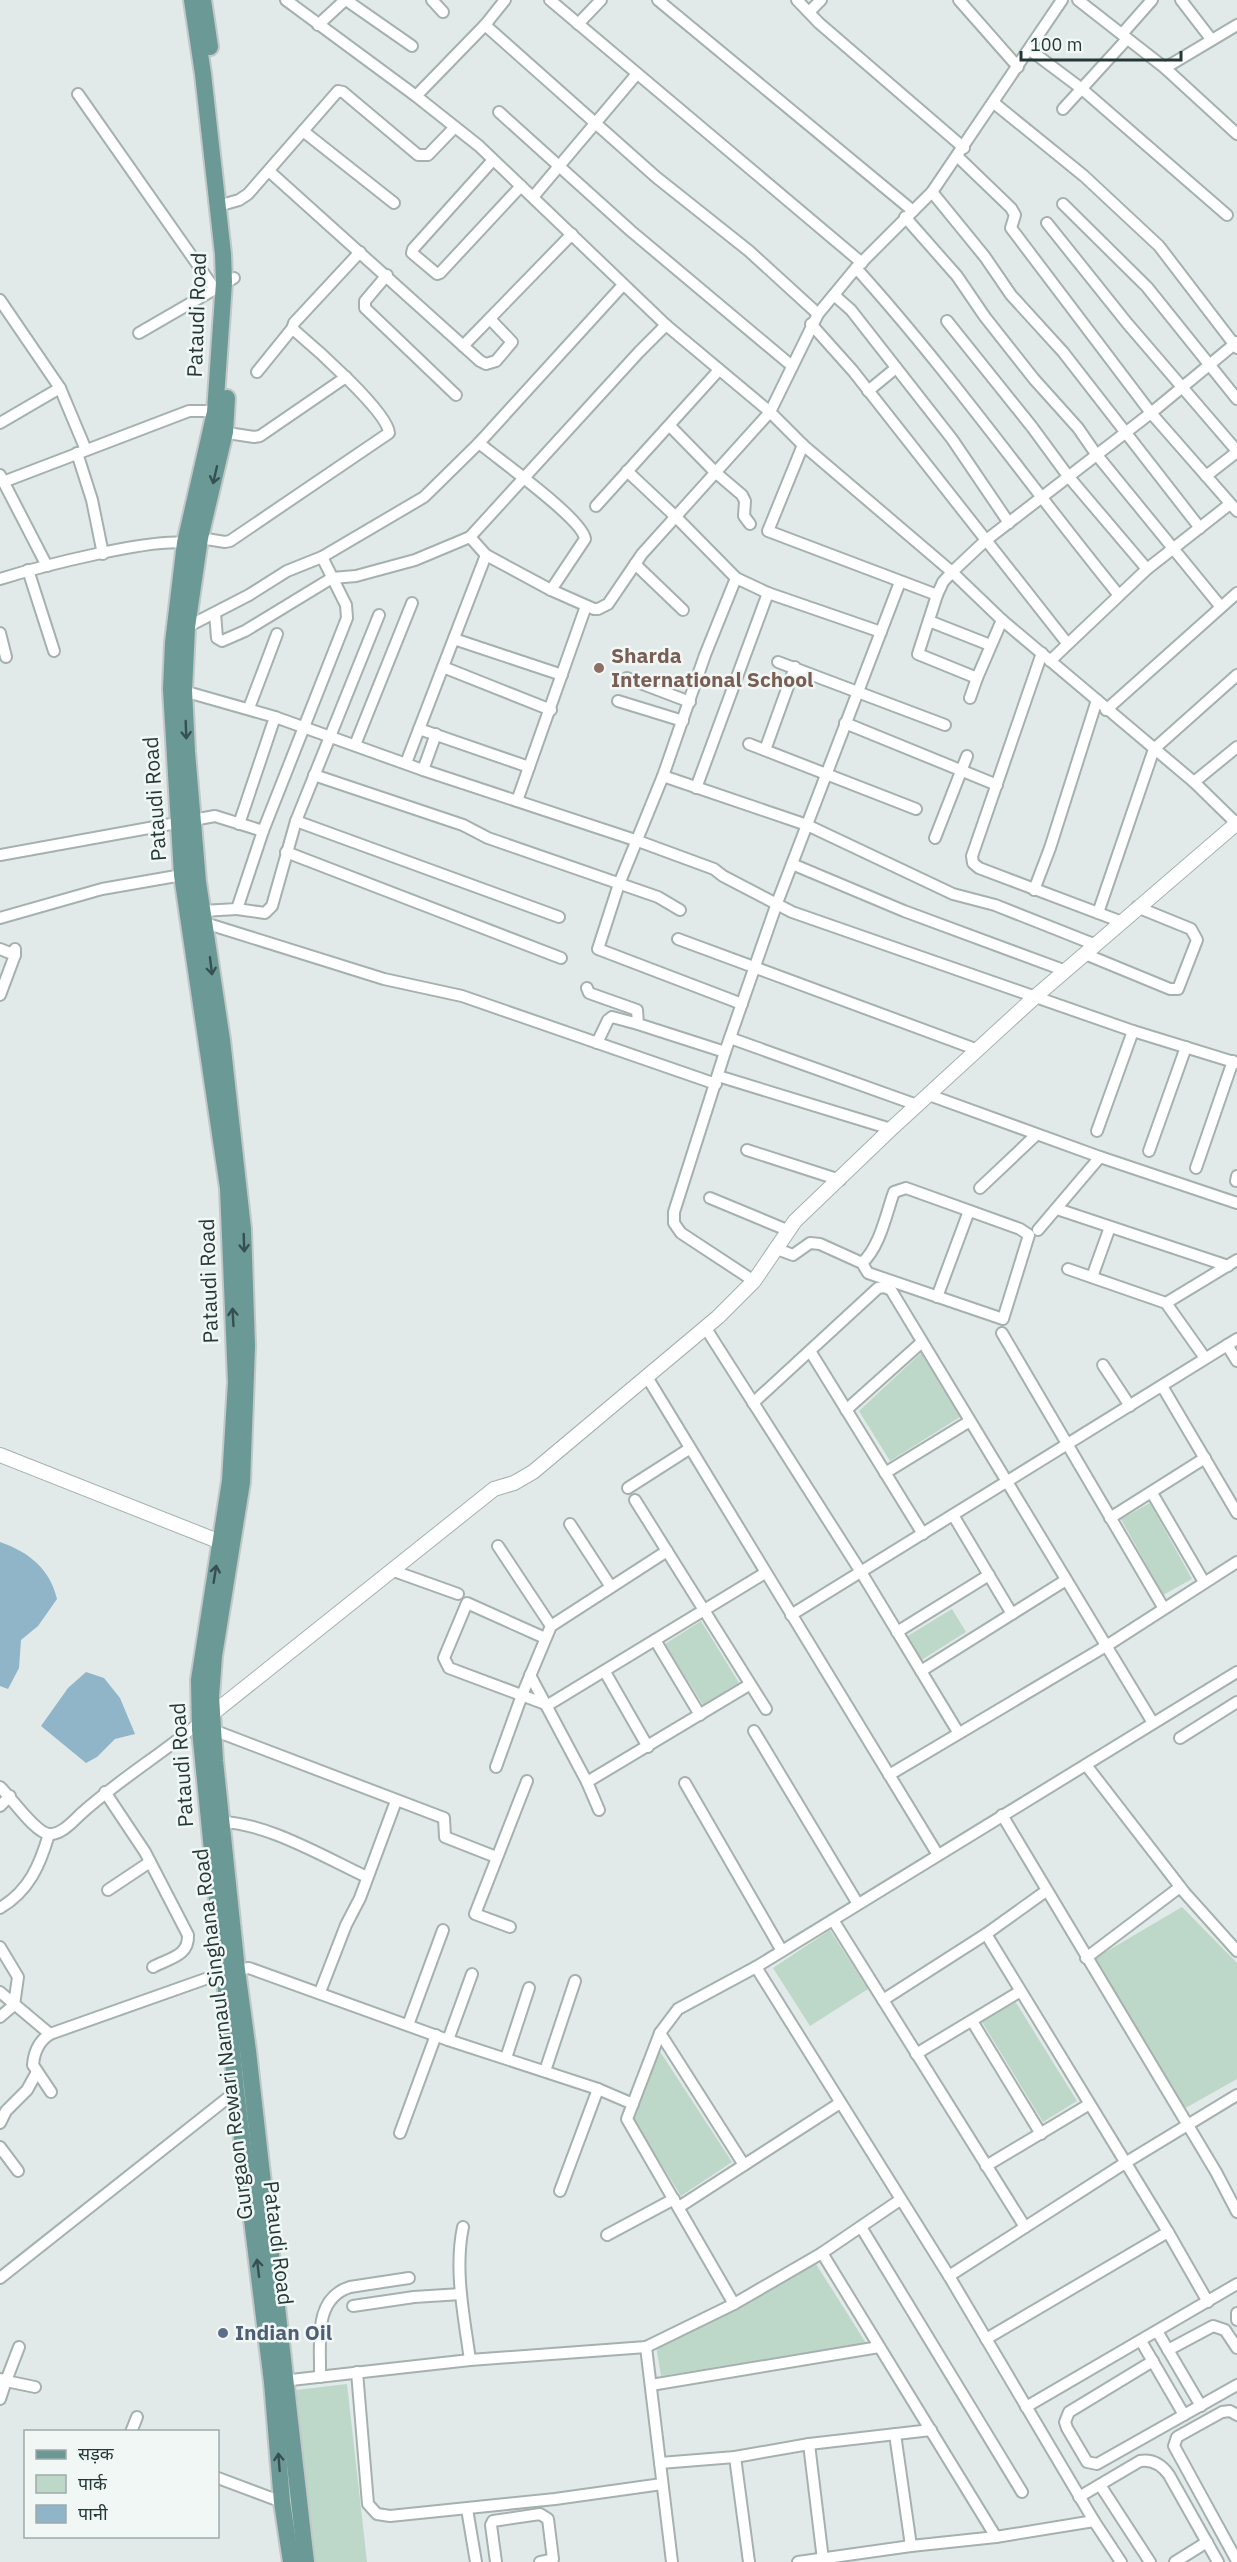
<svg xmlns="http://www.w3.org/2000/svg" width="1237" height="2562" font-family="'IBM Plex Sans','Noto Sans Devanagari',sans-serif">
  <rect width="100%" height="100%" fill="#e1eae8"/>
  <!-- green -->
  <g fill="#bdd8c9">
    <polygon points="921,1353 960,1417 890,1461 859,1411"/>
    <polygon points="1150,1503 1192,1579 1163,1595 1121,1519"/>
    <polygon points="952,1609 966,1632 920,1661 906,1637"/>
    <polygon points="701,1621 739,1683 703,1705 665,1644"/>
    <polygon points="1182,1907 1237,1963 1237,2079 1182,2110 1092,1960"/>
    <polygon points="830,1930 868,1989 810,2026 773,1968"/>
    <polygon points="1015,2001 1077,2101 1043,2122 982,2022"/>
    <polygon points="659,2050 732,2162 681,2196 634,2120"/>
    <polygon points="816,2264 866,2343 661,2376 656,2346 714,2321"/>
    <polygon points="347,2384 367,2562 315,2562 296,2390"/>
  </g>
  <!-- water -->
  <g fill="#90b5c8">
    <path d="M0,1542C29,1552 50,1569 57,1599L38,1626L21,1640L19,1668L8,1689L0,1686Z"/>
    <polygon points="86,1672 104,1678 120,1698 135,1734 115,1739 97,1757 86,1763 41,1726 68,1688"/>
  </g>
  <g fill="none" stroke-linecap="round" stroke-linejoin="round">
    <!-- minor casing -->
    <g stroke="#a5b1af" stroke-width="14">
      <g id="minor">
        <polyline points="286,0 416,96 479,146 666,325 770,412 803,445 952,572 1002,620 1194,782 1237,824"/>
        <polyline points="346,0 412,46"/>
        <polyline points="432,0 443,12"/>
        <polyline points="550,0 862,263"/>
        <polyline points="658,0 913,211"/>
        <polyline points="797,0 819,23 964,148"/>
        <polyline points="959,0 1018,67"/>
        <polyline points="1078,0 1165,68 1237,134"/>
        <polyline points="1181,0 1211,39"/>
        <polyline points="809,12 821,0"/>
        <polyline points="578,24 601,0"/>
        <polyline points="318,25 345,0"/>
        <polyline points="485,25 656,177 749,251 818,314"/>
        <polyline points="1122,34 1152,0"/>
        <polyline points="1030,50 1082,89 1227,215"/>
        <polyline points="1165,68 1237,25"/>
        <polyline points="78,94 214,288"/>
        <polyline points="416,96 485,25 505,0"/>
        <polyline points="994,103 1084,176 1159,246 1237,348"/>
        <polyline points="1063,109 1127,39"/>
        <polyline points="499,112 631,231 792,366"/>
        <polyline points="303,131 394,203"/>
        <polyline points="958,157 1011,208 1015,215 1011,228 1151,413 1237,511"/>
        <polyline points="493,160 413,249 412,253 437,274 440,273 521,186"/>
        <polyline points="270,172 480,361 486,364 496,361 512,342 490,319"/>
        <polyline points="932,192 985,257 1011,295 1063,352 1200,528"/>
        <polyline points="533,197 636,75"/>
        <polyline points="1063,204 1147,287 1237,399"/>
        <polyline points="218,206 239,200 248,194 338,91 343,92 418,155 428,155 455,127"/>
        <polyline points="905,217 957,276 985,317 1034,379 1078,428 1096,454 1221,607"/>
        <polyline points="1047,223 1127,323 1237,451"/>
        <path d="M856,268C950,372 1030,486 1118,594"/>
        <polyline points="387,275 365,301 365,308 456,395"/>
        <polyline points="834,295 851,310 952,439 1009,523"/>
        <polyline points="0,300 60,388 86,450"/>
        <polyline points="947,321 1032,427 1068,476 1147,569"/>
        <polyline points="811,324 853,371 1067,643"/>
        <polyline points="292,329 294,323 360,252"/>
        <polyline points="139,333 234,278"/>
        <polyline points="463,346 572,234"/>
        <polyline points="868,391 896,368"/>
        <polyline points="0,423 60,388"/>
        <polyline points="670,426 715,472 742,495 745,501 744,516 750,524"/>
        <polyline points="221,432 254,437 260,436 346,377"/>
        <path d="M479,443C498,459 583,519 585,539L551,590"/>
        <polyline points="803,445 768,531 937,595"/>
        <polyline points="77,453 92,500 103,554"/>
        <polyline points="627,471 676,517 736,578 768,593 881,632"/>
        <polyline points="0,475 47,566"/>
        <polyline points="1206,476 1237,452"/>
        <polyline points="3,482 189,411 221,411"/>
        <polyline points="596,506 719,370"/>
        <polyline points="470,537 486,555 551,590 594,609 598,609 608,604 642,554 770,412 818,314 856,268 932,192 1062,0"/>
        <path d="M200,538L225,542L230,541L389,433C388,412 313,346 294,330H291L257,372"/>
        <polyline points="635,564 683,610"/>
        <polyline points="28,570 54,651"/>
        <polyline points="736,578 705,655 663,776 619,884 598,949 742,1004"/>
        <path d="M0,579C35,568 159,535 191,544"/>
        <polyline points="215,613 217,638 222,641 245,631 332,578 356,576 415,560 470,537 639,352 666,325"/>
        <polyline points="929,621 990,645"/>
        <polyline points="187,627 249,595 287,571 322,557 424,497 479,443 623,285"/>
        <polyline points="0,633 6,657"/>
        <polyline points="454,639 562,675"/>
        <polyline points="1042,653 972,856 973,863 979,868 1122,922"/>
        <polyline points="1050,661 1147,569 1230,504"/>
        <polyline points="778,662 945,725"/>
        <polyline points="443,667 551,710"/>
        <polyline points="627,678 690,702"/>
        <polyline points="977,678 1002,620"/>
        <polyline points="180,690 275,717 423,770 638,841 714,869 723,876 792,912 1133,1031 1237,1063"/>
        <polyline points="970,698 977,678 918,654 937,595 943,582 952,572 985,541 1151,413 1237,342"/>
        <polyline points="618,701 683,721"/>
        <polyline points="249,708 277,634"/>
        <polyline points="1106,710 1237,593"/>
        <polyline points="845,723 997,785"/>
        <polyline points="419,729 529,767"/>
        <polyline points="749,744 916,809"/>
        <polyline points="355,745 412,603"/>
        <polyline points="765,750 795,667"/>
        <polyline points="406,763 486,555"/>
        <polyline points="423,770 436,734"/>
        <polyline points="314,775 463,825 488,838 658,897 680,910"/>
        <polyline points="663,776 807,825 953,894 995,905 1096,945"/>
        <polyline points="1194,782 1237,747"/>
        <polyline points="696,788 768,593"/>
        <polyline points="517,801 586,606"/>
        <polyline points="296,821 559,917"/>
        <polyline points="239,824 275,717"/>
        <polyline points="935,838 967,756"/>
        <polyline points="286,852 561,958"/>
        <polyline points="0,855 215,816 263,831"/>
        <polyline points="792,864 904,911 1066,971"/>
        <polyline points="1034,890 1050,848 1097,700"/>
        <polyline points="237,909 265,913 272,906 296,821 379,615"/>
        <polyline points="202,911 237,909 263,831 347,618 346,605 322,557"/>
        <polyline points="1098,913 1154,749 1237,675"/>
        <polyline points="0,918 102,889 182,875"/>
        <polyline points="205,923 384,979 462,996 716,1084"/>
        <polyline points="678,939 978,1050"/>
        <polyline points="0,949 15,955"/>
        <polyline points="1085,954 1170,989 1178,989 1197,940 1191,929 1137,907"/>
        <polyline points="587,988 589,993 637,1010 638,1024 725,1052"/>
        <polyline points="0,995 15,955 15,949"/>
        <polyline points="730,1038 917,1105"/>
        <polyline points="597,1043 608,1020 612,1017 638,1024"/>
        <polyline points="718,1076 891,1129"/>
        <polyline points="929,1095 1100,1157 1237,1203"/>
        <polyline points="1097,1131 1133,1031"/>
        <polyline points="747,1150 840,1180"/>
        <polyline points="1149,1151 1186,1047"/>
        <polyline points="1196,1168 1233,1061"/>
        <polyline points="1236,1181 1237,1176"/>
        <polyline points="980,1188 1036,1135"/>
        <polyline points="710,1198 787,1230"/>
        <polyline points="1057,1209 1228,1266"/>
        <polyline points="1038,1230 1100,1157"/>
        <path d="M777,1249L793,1255L810,1243L820,1244L862,1263C880,1247 886,1214 894,1192L906,1188L1020,1229L1029,1235L1003,1319L868,1273L862,1263"/>
        <polyline points="1068,1269 1166,1303 1205,1358"/>
        <polyline points="1092,1277 1110,1227"/>
        <polyline points="754,1281 681,1233 674,1223 674,1212 725,1052 777,903 900,582"/>
        <polyline points="937,1297 969,1211"/>
        <polyline points="1166,1303 1237,1260"/>
        <polyline points="705,1327 861,1572 958,1732"/>
        <polyline points="1002,1333 1163,1607"/>
        <polyline points="1227,1345 1237,1361"/>
        <polyline points="810,1351 923,1534"/>
        <polyline points="1103,1365 1130,1406"/>
        <polyline points="647,1377 938,1855"/>
        <polyline points="1162,1386 1237,1513"/>
        <polyline points="753,1403 878,1288 884,1287 891,1290 1153,1723"/>
        <polyline points="846,1410 922,1342"/>
        <polyline points="885,1473 970,1421"/>
        <polyline points="628,1488 689,1449"/>
        <polyline points="1152,1493 1204,1582"/>
        <polyline points="635,1500 766,1709"/>
        <polyline points="953,1515 1012,1614"/>
        <polyline points="1110,1518 1205,1458"/>
        <polyline points="570,1524 611,1587"/>
        <polyline points="498,1546 551,1626"/>
        <polyline points="391,1570 458,1594"/>
        <polyline points="791,1615 1237,1339"/>
        <polyline points="897,1632 989,1575"/>
        <polyline points="545,1638 467,1603 444,1658 449,1668 548,1705 765,1573"/>
        <polyline points="655,1640 700,1715"/>
        <polyline points="1111,1643 1237,1562"/>
        <polyline points="921,1671 1066,1580"/>
        <polyline points="605,1672 648,1747"/>
        <polyline points="530,1675 587,1782 599,1810"/>
        <polyline points="213,1730 444,1818 445,1837 496,1857"/>
        <polyline points="754,1731 858,1904"/>
        <polyline points="1180,1738 1237,1702"/>
        <polyline points="1086,1765 1185,1893 1237,1951"/>
        <polyline points="496,1767 522,1695 551,1626 667,1551"/>
        <polyline points="889,1775 1106,1646"/>
        <polyline points="587,1782 749,1685"/>
        <polyline points="685,1783 782,1951"/>
        <path d="M0,1787C11,1797 35,1833 49,1834C62,1835 74,1820 83,1812C120,1779 162,1754 200,1722"/>
        <path d="M105,1792L145,1852L188,1935C189,1956 170,1958 153,1967"/>
        <polyline points="0,1806 10,1796"/>
        <polyline points="1002,1815 1216,2172 1237,2212"/>
        <path d="M217,1822C262,1820 326,1858 367,1877"/>
        <polyline points="108,1890 150,1862"/>
        <path d="M0,1908C29,1891 40,1865 49,1834"/>
        <polyline points="833,1920 1025,2227"/>
        <polyline points="510,1927 475,1914 527,1781"/>
        <polyline points="986,1934 1168,2232 1208,2302"/>
        <polyline points="0,1947 18,1977 14,2005 0,2017"/>
        <polyline points="1086,1958 1180,1887"/>
        <polyline points="756,1967 949,2276 1094,2521 1121,2562"/>
        <polyline points="0,1992 50,2034"/>
        <polyline points="320,1992 346,1925 360,1898 396,1801"/>
        <polyline points="883,2000 986,1934 1046,1891"/>
        <polyline points="972,2021 1041,2134"/>
        <polyline points="408,2025 443,1930"/>
        <polyline points="660,2033 627,2119 734,2304"/>
        <polyline points="448,2040 472,1974"/>
        <polyline points="916,2054 1019,1992"/>
        <polyline points="506,2058 529,1988"/>
        <polyline points="545,2071 575,1981"/>
        <path d="M51,2092L33,2065C34,2052 39,2041 50,2034L225,1972L249,1968L448,2040L598,2089L633,2104"/>
        <polyline points="0,2123 6,2111 27,2090 37,2072"/>
        <polyline points="400,2133 436,2035"/>
        <polyline points="0,2147 18,2171"/>
        <polyline points="744,2165 660,2033 678,2009 756,1967 1237,1672"/>
        <polyline points="986,2166 1088,2105"/>
        <polyline points="560,2191 598,2089"/>
        <polyline points="679,2207 840,2103"/>
        <path d="M463,2227C454,2270 464,2316 470,2360"/>
        <polyline points="861,2227 1022,2492"/>
        <polyline points="607,2235 674,2199"/>
        <polyline points="822,2253 996,2537"/>
        <polyline points="949,2276 1125,2163 1237,2095"/>
        <polyline points="0,2278 239,2089"/>
        <polyline points="353,2306 414,2297 461,2294"/>
        <polyline points="1237,2313 1237,2320"/>
        <polyline points="1157,2331 1201,2406"/>
        <polyline points="986,2339 1168,2232"/>
        <polyline points="1141,2341 1184,2415"/>
        <polyline points="19,2347 6,2381 35,2387"/>
        <polyline points="646,2347 672,2562"/>
        <polyline points="1168,2350 1213,2326 1225,2330 1237,2348"/>
        <polyline points="1153,2361 1069,2412 1065,2422 1067,2428 1087,2462 1097,2464 1237,2385"/>
        <polyline points="357,2372 368,2504 377,2514 390,2516 555,2499 662,2484"/>
        <path d="M320,2377C321,2345 312,2299 350,2287L409,2278"/>
        <polyline points="0,2379 6,2381 0,2399"/>
        <polyline points="282,2381 470,2360 646,2347 734,2304 822,2253 900,2200"/>
        <polyline points="651,2385 879,2347"/>
        <polyline points="1026,2407 1237,2284"/>
        <polyline points="1237,2415 1230,2411 1222,2412 1177,2437 1174,2446 1237,2561"/>
        <polyline points="131,2432 137,2417"/>
        <polyline points="895,2434 911,2546"/>
        <polyline points="809,2444 823,2560"/>
        <polyline points="735,2457 749,2562"/>
        <polyline points="660,2463 735,2457 809,2444 931,2430"/>
        <polyline points="218,2478 282,2502"/>
        <polyline points="1100,2485 1150,2562"/>
        <path d="M1079,2497L1140,2461C1153,2459 1162,2465 1169,2475L1218,2562"/>
        <polyline points="467,2509 476,2562"/>
        <polyline points="496,2562 491,2525 493,2521 540,2514 548,2519 553,2559 540,2562"/>
        <polyline points="798,2562 911,2546 996,2537 1094,2521"/>
        <polyline points="1175,2562 1207,2542"/>
      </g>
    </g>
    <!-- tertiary casing -->
    <g stroke="#a5b1af" stroke-width="16">
      <g id="tertiary">
        <polyline points="0,1455 228,1545"/>
        <polyline points="207,1718 494,1489 514,1483 533,1472 718,1317 754,1281 795,1221 891,1129 1036,996 1237,823"/>
      </g>
    </g>
    <!-- primary casing -->
    <g stroke="#c2c7c7" stroke-width="20">
      <g id="primary">
        <polyline points="192,0 203,74 223,254 224,282 215,412 185,543 173,643 171,689 182,875 228,1188 236,1382 230,1481 199,1680 200,1730 236,2090 272,2382 282,2502 291,2562"/>
        <polyline points="203,0 210,47"/>
        <polyline points="227,398 225,432 200,538 187,627 184,690 187,752 198,882 222,1040 243,1229 247,1346 242,1482 214,1656 211,1696 215,1761 237,1970 248,2051 306,2562"/>
      </g>
    </g>
    <!-- minor -->
    <use href="#minor" stroke="#fff" stroke-width="10"/>
    <!-- tertiary -->
    <use href="#tertiary" stroke="#fff" stroke-width="14"/>
    <!-- primary -->
    <use href="#primary" stroke="#6b9a96" stroke-width="16"/>
  </g>
  <!-- one-way arrows -->
  <defs><path id="oneway-shaft" d="M-6 0H5M1.5-3L5.5 0L1.5 3" fill="none" stroke-width="1.6" stroke-linecap="round" stroke-linejoin="round" transform="scale(1.5)"/></defs>
  <g stroke="#36504f">
    <use href="#oneway-shaft" transform="translate(215 475) rotate(103)"/>
    <use href="#oneway-shaft" transform="translate(186 730) rotate(88)"/>
    <use href="#oneway-shaft" transform="translate(211 966) rotate(83)"/>
    <use href="#oneway-shaft" transform="translate(244 1243) rotate(88)"/>
    <use href="#oneway-shaft" transform="translate(233 1317) rotate(-93)"/>
    <use href="#oneway-shaft" transform="translate(215 1574) rotate(-81)"/>
    <use href="#oneway-shaft" transform="translate(258 2268) rotate(-97)"/>
    <use href="#oneway-shaft" transform="translate(279 2462) rotate(-94)"/>
  </g>
  <!-- markers -->
  <circle fill="#8d6e63" stroke="#f1f7f5" stroke-width="2" cx="599" cy="668" r="6"/>
  <circle fill="#5c6f8a" stroke="#f1f7f5" stroke-width="2" cx="223" cy="2333" r="6"/>
  <g text-anchor="middle" stroke-width="5" stroke-linejoin="round" paint-order="stroke">
    <!-- street labels -->
    <g font-size="21" fill="#243837" stroke="#f1f7f5">
      <text transform="translate(197 315) rotate(-88)" y="7">Pataudi Road</text>
      <text transform="translate(155 799) rotate(-94)" y="7">Pataudi Road</text>
      <text transform="translate(209 1281) rotate(-92)" y="7">Pataudi Road</text>
      <text transform="translate(182 1765) rotate(-94)" y="7">Pataudi Road</text>
      <text transform="translate(223 2034) rotate(-97)" y="7">Gurgaon Rewari Narnaul Singhana Road</text>
      <text transform="translate(278 2243) rotate(83)" y="7">Pataudi Road</text>
    </g>
    <!-- education labels -->
    <g font-size="21" font-weight="bold" fill="#785e54" stroke="#f1f7f5" text-anchor="start">
      <text x="611" y="663">Sharda<tspan x="611" dy="24">International School</tspan></text>
    </g>
    <!-- service labels -->
    <g font-size="21" font-weight="bold" fill="#4e5e75" stroke="#f1f7f5" text-anchor="start">
      <text x="235" y="2340">Indian Oil</text>
    </g>
  </g>
  <!-- legend -->
  <rect x="24" y="2430" width="195" height="108" fill="#f1f7f5" stroke="#9faba9" stroke-width="1.5"/>
  <rect x="36" y="2450" width="30" height="9" fill="#6b9a96" stroke="#9faba9" stroke-width="1.5"/>
  <text x="78" y="2460" font-size="18" fill="#243837">सड़क</text>
  <rect x="36" y="2475" width="30" height="18" fill="#bdd8c9" stroke="#9faba9" stroke-width="1.5"/>
  <text x="78" y="2490" font-size="18" fill="#243837">पार्क</text>
  <rect x="36" y="2505" width="30" height="18" fill="#90b5c8" stroke="#9faba9" stroke-width="1.5"/>
  <text x="78" y="2520" font-size="18" fill="#243837">पानी</text>
  <!-- scale -->
  <path d="M1021 51v9h160v-9" fill="none" stroke="#243837" stroke-width="3"/>
  <text x="1030" y="51" font-size="18" fill="#243837" stroke="#f1f7f5" stroke-width="4.5" paint-order="stroke">100 m</text>
</svg>
